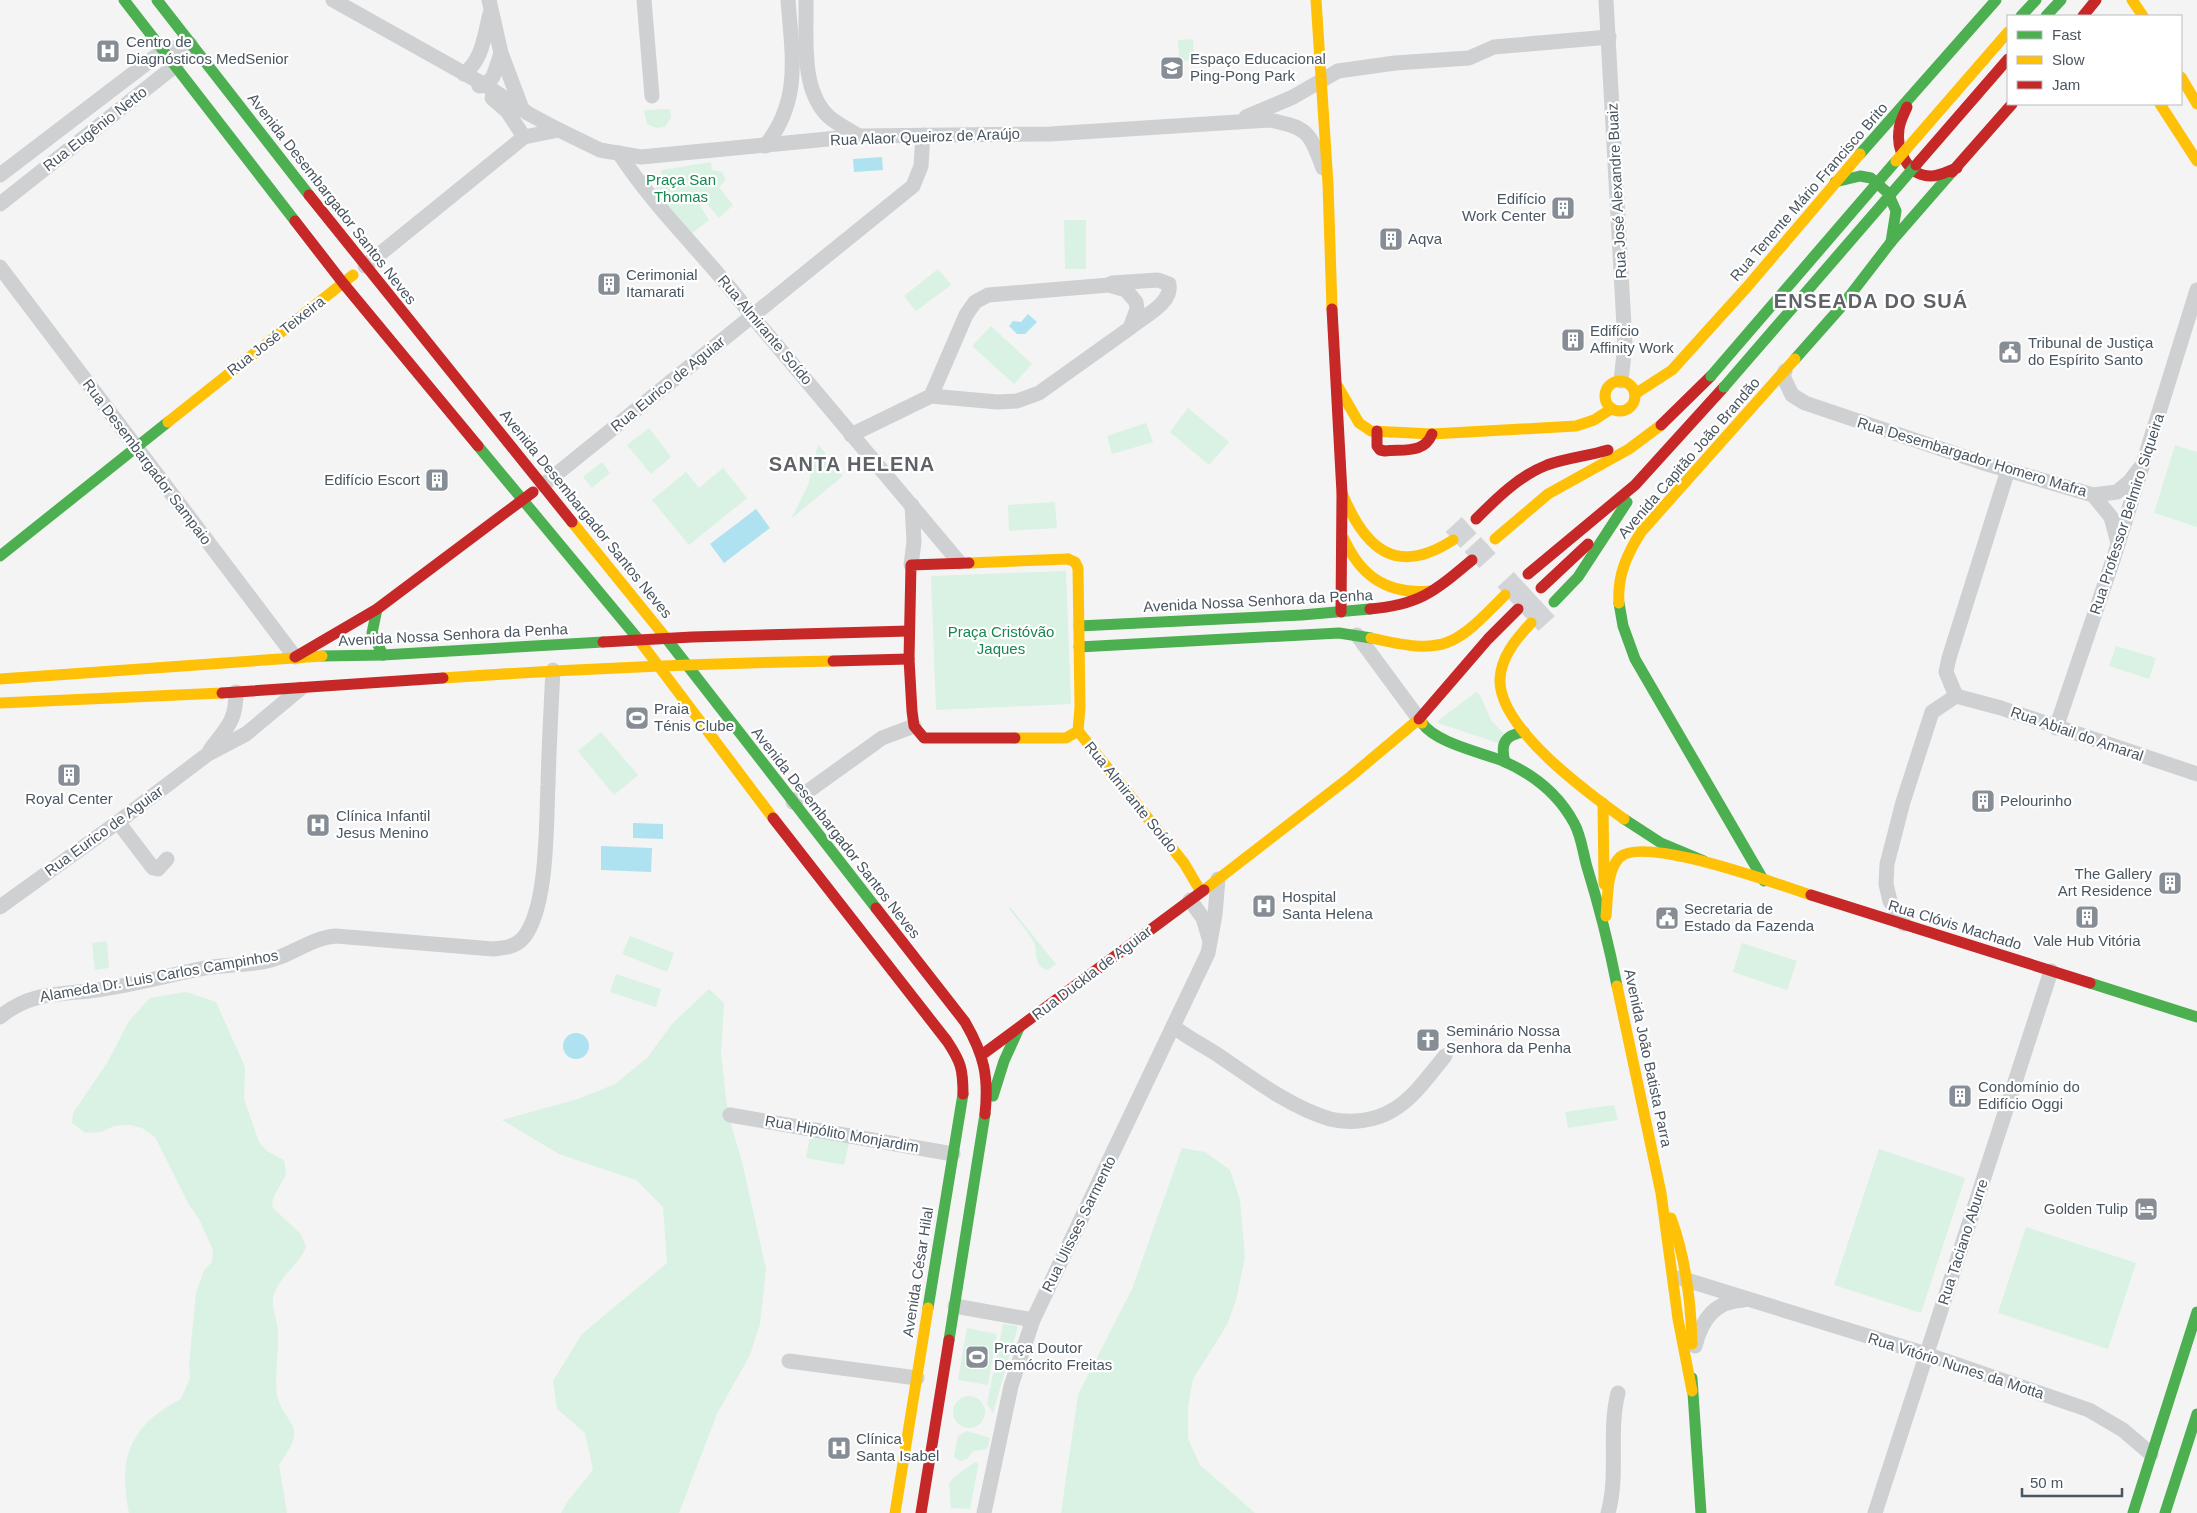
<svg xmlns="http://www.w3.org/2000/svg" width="2197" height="1513" font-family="Helvetica,sans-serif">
  <rect width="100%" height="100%" fill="#f4f4f4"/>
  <!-- green -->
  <g fill="#d9f2e3">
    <polygon points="1193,39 1194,60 1179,61 1178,40"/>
    <polygon points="670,109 671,118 665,127 656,128 647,124 644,110"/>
    <polygon points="711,162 712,170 722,172 726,180 719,187 733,205 719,218 704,200 701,200 700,206 709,220 691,234 654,192 662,170"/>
    <polygon points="1064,220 1086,220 1086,269 1065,269"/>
    <polygon points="938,269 951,285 916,311 904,296"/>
    <polygon points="991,326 1032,364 1014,384 972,346"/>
    <polygon points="1188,408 1229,442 1209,465 1170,432"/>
    <polygon points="1146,423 1153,442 1112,454 1107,436"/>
    <polygon points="649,428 671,457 651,474 627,445"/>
    <polygon points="818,444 843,476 791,519 808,485"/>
    <polygon points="2175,445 2197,452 2197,527 2154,513"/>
    <polygon points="602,462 610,473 592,488 583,477"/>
    <polygon points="723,468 747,498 689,545 652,500 686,472 699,488"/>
    <polygon points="1055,502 1057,528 1009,531 1008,505"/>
    <polygon points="1066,571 1071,704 936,710 931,576"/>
    <polygon points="2116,646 2156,658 2149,679 2109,666"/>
    <polygon points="1476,692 1480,695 1491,720 1509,739 1504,745 1438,723 1439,720"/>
    <polygon points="601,732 638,775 614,795 578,751"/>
    <path d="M1010,907L1056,964L1048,970C1032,967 1039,950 1033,941C1026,929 1017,919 1009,909Z"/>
    <polygon points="630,936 674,953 667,972 622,954"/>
    <polygon points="107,941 109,968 95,970 92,943"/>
    <polygon points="1742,943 1797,961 1787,990 1733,972"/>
    <polygon points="616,974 661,989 656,1007 610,992"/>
    <polygon points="709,989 724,1003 721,1054 728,1114 742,1162 766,1269 760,1324 750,1355 717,1414 679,1513 561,1513 567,1502 593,1470 585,1433 557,1409 553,1381 582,1334 667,1263 663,1207 636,1180 559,1154 502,1120 578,1099 615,1084 647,1058 672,1024"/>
    <path d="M186,992L216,1002L245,1067L244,1099L259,1142L267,1151L284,1160L286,1175L275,1194L272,1202L273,1208L301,1234L306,1247C299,1266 276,1278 273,1299C272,1310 278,1322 278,1333C279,1353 274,1375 277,1395C279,1408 292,1421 294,1430C296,1443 285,1454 279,1465L287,1513H129C117,1457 131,1425 181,1399L190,1378L189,1365L196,1293L204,1270L212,1262L213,1250L199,1219L189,1205L155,1137L142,1128L130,1125L114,1126L101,1132L85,1133L72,1123L73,1113L107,1063L129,1021L150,998Z"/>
    <polygon points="1614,1105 1618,1120 1568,1128 1565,1112"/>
    <polygon points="810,1136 849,1143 844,1165 806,1158"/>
    <polygon points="1182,1148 1205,1152 1230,1170 1240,1200 1245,1258 1236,1300 1227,1325 1193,1379 1188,1407 1188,1439 1200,1465 1255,1513 1061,1513 1078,1395 1132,1289"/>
    <polygon points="1879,1149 1965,1178 1921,1313 1834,1285"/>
    <polygon points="2026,1227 2136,1263 2108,1349 1998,1313"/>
    <polygon points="1003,1324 1018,1326 993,1413 987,1404"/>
    <polygon points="967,1328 997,1334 988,1385 958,1380"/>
    <circle cx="969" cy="1412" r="16"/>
    <polygon points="967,1431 990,1438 987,1449 973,1451 967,1459 960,1461 954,1457 958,1436"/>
    <polygon points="975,1462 978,1463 978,1466 970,1509 951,1508 949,1484 954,1477"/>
  </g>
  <!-- water -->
  <g fill="#aee2f0">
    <polygon points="882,157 883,170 854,172 853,159"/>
    <polygon points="1028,314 1037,322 1025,334 1017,334 1009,326 1013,321 1021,322"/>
    <polygon points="756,509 770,528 724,563 710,544"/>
    <polygon points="633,823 663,824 663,839 633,838"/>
    <polygon points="601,846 652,848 651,872 601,870"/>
    <circle cx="576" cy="1046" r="13"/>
  </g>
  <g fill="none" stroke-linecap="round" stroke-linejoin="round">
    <!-- primary-tunnel -->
    <g stroke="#d2d4d7" stroke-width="22" stroke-dasharray="22 11" stroke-linecap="butt">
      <polyline points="1453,540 1476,519"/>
      <polyline points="1472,560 1495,539"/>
      <polyline points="1505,595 1528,574"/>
      <polyline points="1518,609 1541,588"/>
      <polyline points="1531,623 1554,602"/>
    </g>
    <!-- street -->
    <g stroke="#ced0d2" stroke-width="15">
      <path d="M333,0L485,85L529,114L559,130L600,150L641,157L859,136L1050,134L1269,120C1308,128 1309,131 1323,168"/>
      <polyline points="489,0 501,53 522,109"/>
      <polyline points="644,0 652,96"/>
      <path d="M806,0C807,36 800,87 827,115C835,123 849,130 859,136"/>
      <polyline points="1606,0 1625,344 1621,381"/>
      <path d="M464,74C483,59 484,36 490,14"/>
      <polyline points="479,86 485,85 493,77 501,53"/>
      <polyline points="492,98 507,111 524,137"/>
      <polyline points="1246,117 1293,97 1338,71 1395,63 1469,58 1494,47 1609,37"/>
      <path d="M765,146C802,100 792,55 788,0"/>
      <path d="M619,153C657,212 710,259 752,316L959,562"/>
      <polyline points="0,175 164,50 174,48"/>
      <polyline points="0,204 176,65 190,44"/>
      <polyline points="365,266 524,137 559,130"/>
      <polyline points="0,267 295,657"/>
      <path d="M1112,283L1158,280L1169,284C1173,303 1143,317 1131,327"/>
      <polyline points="1785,371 1783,376 1792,395 1805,403 1980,462 2093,495 2117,492 2130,481 2139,469"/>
      <polyline points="851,435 931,396 997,402 1017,401 1039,393 1130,328 1137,309 1136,302 1126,290 1109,285 988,295 975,302 966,315 931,396"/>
      <polyline points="543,485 913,186 921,166 923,135"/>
      <polyline points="2093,495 2111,517 2118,543"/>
      <polyline points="911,565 914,542 912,505"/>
      <polyline points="1357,635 1419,719"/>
      <polyline points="1956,696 2001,708 2197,774"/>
      <polyline points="1956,696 1946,672 1949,658 2008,470"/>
      <polyline points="2056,728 2114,557 2197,290"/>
      <path d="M210,750C227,727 236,722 236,692"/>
      <polyline points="793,802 882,738 914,726"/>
      <polyline points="118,822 153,868 158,869 167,859"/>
      <polyline points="1190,900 1203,918 1209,938"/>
      <polyline points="0,907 118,822 208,754 246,734 300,689"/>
      <polyline points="1904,924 1890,901 1886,884 1887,864 1903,802 1932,712 1956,696"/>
      <path d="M0,1017C31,991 60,995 97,990C133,985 169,975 205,968C224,965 243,965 262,962C290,958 308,938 336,936L493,949C504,948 516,947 524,937C548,906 546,825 548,785C549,746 551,708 553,670"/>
      <path d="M1173,1026C1186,1037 1201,1044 1215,1053C1249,1076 1291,1108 1330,1119C1350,1124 1375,1121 1393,1110C1414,1098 1430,1074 1445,1056"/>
      <polyline points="730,1115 953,1154"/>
      <polyline points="1680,1278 1926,1354 2089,1410 2123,1430 2151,1454"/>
      <polyline points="955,1306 1033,1320"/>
      <path d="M1695,1346C1702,1319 1715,1301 1744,1300"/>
      <polyline points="789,1361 917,1378"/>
      <polyline points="984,1513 1011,1386 1033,1320 1208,953 1215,915 1218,879"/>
      <path d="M1608,1513C1619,1474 1608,1432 1618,1393"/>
      <polyline points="1875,1513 2051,971"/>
    </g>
    <!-- fast -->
    <g stroke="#4caf50" stroke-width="11">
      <polyline points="124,0 295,221"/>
      <polyline points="157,0 309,195"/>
      <polyline points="2021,16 2036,0"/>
      <polyline points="1860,154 1996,0"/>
      <polyline points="1835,182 1860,176 1871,178 1888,193 1896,211 1891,242"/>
      <polyline points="1795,359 1841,307 1891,242 1952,172"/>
      <polyline points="478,446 639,640"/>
      <polyline points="0,556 168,422"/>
      <polyline points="1554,602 1578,577 1627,502"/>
      <polyline points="1619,603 1623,626 1635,659 1764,881"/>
      <polyline points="377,609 372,633 383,655"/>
      <polyline points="1079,626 1302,615 1370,609"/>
      <polyline points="666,638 876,908"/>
      <polyline points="1079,647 1339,633 1371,638"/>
      <polyline points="322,656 383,655 603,642"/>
      <path d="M1422,723C1436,743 1480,752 1503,761C1533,774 1559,795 1574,823C1581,835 1583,853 1587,867C1599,906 1609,945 1617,986"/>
      <path d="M1505,762C1500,743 1505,735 1524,732"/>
      <polyline points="1624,819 1661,843 1704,861"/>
      <polyline points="2090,983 2197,1017"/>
      <polyline points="993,1096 1004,1061 1019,1028"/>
      <polyline points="928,1308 963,1094"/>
      <polyline points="949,1340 985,1114"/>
      <polyline points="1692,1378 1701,1513"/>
      <polyline points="2133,1513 2197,1312"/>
      <polyline points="2165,1513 2197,1414"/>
    </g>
    <!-- slow -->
    <g stroke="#ffc107" stroke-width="11">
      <polyline points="1316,0 1328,184 1332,309"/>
      <polyline points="2132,0 2143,16"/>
      <polyline points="2181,77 2197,104"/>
      <polyline points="2160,104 2197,161"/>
      <circle cx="1620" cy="396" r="15"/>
      <polyline points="1337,385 1359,423 1371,431 1432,434 1576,426 1594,420 1611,409"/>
      <polyline points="1635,394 1672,370 1747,287 1860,154"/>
      <polyline points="168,422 353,275"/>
      <path d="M1342,493C1365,549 1396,577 1453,540"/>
      <polyline points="572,522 666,638"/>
      <path d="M1344,539C1361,577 1388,595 1430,591"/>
      <polyline points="1495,539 1548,494 1629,449 1661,425"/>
      <polyline points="969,563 1068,559"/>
      <path d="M1619,603C1617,576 1627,554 1641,532L1795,359"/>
      <path d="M1531,623C1516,639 1501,657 1500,679C1498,728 1588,793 1624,819"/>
      <path d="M1371,638C1445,655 1453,648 1505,595"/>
      <polyline points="639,640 773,818"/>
      <path d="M443,678C573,669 703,663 833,661"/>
      <polyline points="0,679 322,656"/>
      <polyline points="0,703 222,693"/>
      <polyline points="1078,731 1184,863 1201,892"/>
      <polyline points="1015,738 1066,738 1078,731 1080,707 1078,568 1075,562 1068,559"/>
      <polyline points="1603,803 1604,884"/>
      <polyline points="1204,890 1350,777 1419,719 1422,723"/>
      <path d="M1606,916C1608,899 1606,870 1620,857C1645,835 1779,885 1811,895"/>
      <polyline points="1617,986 1661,1193 1678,1319 1692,1391"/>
      <path d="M1671,1218C1686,1259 1691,1300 1692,1344"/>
      <polyline points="895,1513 928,1308"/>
    </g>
    <!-- jam -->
    <g stroke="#c62828" stroke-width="11">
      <polyline points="2083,16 2096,0"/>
      <path d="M1907,107C1904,114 1900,121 1899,129C1896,149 1907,176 1931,176C1940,176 1948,171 1957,168"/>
      <polyline points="1952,172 2012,104"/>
      <polyline points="309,195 572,522"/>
      <polyline points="295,221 343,283 478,446"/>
      <polyline points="1332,309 1342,493 1341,612"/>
      <polyline points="1661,425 1711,376"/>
      <path d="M1377,431V446L1380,450L1385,451C1404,449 1424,454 1432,434"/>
      <path d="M1476,519C1497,498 1519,476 1547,465C1567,458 1588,456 1608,450"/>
      <polyline points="969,563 911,565 909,659 912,711 914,726 924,738 1015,738"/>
      <polyline points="1528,574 1635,485 1724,387"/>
      <polyline points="1541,588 1588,544"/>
      <path d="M1370,609C1420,605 1435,591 1472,560"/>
      <polyline points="603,642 692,637 909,631"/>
      <polyline points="295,657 377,609 533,492"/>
      <polyline points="833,661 909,659"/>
      <polyline points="222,693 443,678"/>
      <polyline points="1419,719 1488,639 1518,609"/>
      <path d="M773,818L947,1041C961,1062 963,1069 963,1094"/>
      <polyline points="1811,895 2090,983"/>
      <path d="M876,908L965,1022C984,1055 989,1076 985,1114"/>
      <polyline points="983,1054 1204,890"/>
      <polyline points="921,1513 949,1340"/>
    </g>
    <!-- fast-bridge -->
    <g stroke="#4caf50" stroke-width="11">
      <polyline points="2046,16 2061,0"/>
      <polyline points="1711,376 1896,161"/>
      <polyline points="1724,387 1916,165"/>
    </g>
    <!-- slow-bridge -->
    <polyline stroke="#ffc107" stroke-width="11" points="1896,161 2008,32"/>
    <!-- jam-bridge -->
    <polyline stroke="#c62828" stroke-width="11" points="1916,165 2008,59"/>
  </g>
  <!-- icons -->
  <defs>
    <g id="hospital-square" transform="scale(1.25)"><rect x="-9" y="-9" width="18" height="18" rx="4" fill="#868d94" stroke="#fff"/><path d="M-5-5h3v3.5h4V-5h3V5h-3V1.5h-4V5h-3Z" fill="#fff"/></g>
    <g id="school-square" transform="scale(1.25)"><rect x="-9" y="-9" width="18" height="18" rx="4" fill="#868d94" stroke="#fff"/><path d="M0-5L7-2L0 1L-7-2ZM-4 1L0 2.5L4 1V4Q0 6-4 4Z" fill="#fff"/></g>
    <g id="building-square" transform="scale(1.25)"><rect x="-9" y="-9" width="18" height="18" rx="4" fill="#868d94" stroke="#fff"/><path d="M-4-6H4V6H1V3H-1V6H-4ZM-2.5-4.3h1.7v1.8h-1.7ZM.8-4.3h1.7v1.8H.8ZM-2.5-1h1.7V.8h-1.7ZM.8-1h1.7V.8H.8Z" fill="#fff"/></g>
    <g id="civic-square" transform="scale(1.25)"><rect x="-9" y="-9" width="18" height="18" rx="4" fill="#868d94" stroke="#fff"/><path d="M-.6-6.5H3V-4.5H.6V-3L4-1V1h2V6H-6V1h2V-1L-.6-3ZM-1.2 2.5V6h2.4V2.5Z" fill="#fff"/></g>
    <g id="stadium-square" transform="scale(1.25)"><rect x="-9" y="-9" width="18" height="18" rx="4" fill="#868d94" stroke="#fff"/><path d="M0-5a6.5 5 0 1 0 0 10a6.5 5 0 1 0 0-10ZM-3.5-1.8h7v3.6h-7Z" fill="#fff"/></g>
    <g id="church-square" transform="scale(1.25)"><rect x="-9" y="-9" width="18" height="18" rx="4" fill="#868d94" stroke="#fff"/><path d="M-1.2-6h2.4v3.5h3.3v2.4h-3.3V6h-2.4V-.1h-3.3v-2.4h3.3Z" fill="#fff"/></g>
    <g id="hotel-square" transform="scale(1.25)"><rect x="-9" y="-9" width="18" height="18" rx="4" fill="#868d94" stroke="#fff"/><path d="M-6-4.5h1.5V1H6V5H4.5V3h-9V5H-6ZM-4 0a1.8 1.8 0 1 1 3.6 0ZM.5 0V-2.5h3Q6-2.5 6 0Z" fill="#fff"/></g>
  </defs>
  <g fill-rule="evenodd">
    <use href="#hospital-square" x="108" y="51"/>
    <use href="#school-square" x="1172" y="68"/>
    <use href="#building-square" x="1563" y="208"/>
    <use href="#building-square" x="1391" y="239"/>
    <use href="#building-square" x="609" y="284"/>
    <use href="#building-square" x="1573" y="340"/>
    <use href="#civic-square" x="2010" y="352"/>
    <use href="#building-square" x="437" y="480"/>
    <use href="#stadium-square" x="637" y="718"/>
    <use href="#building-square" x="69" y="775"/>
    <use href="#building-square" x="1983" y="801"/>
    <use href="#hospital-square" x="318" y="825"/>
    <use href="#building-square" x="2170" y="883"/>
    <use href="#hospital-square" x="1264" y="906"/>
    <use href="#building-square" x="2087" y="917"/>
    <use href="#civic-square" x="1667" y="918"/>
    <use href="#church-square" x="1428" y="1040"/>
    <use href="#building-square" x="1960" y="1096"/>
    <use href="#hotel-square" x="2146" y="1209"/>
    <use href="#stadium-square" x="977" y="1357"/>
    <use href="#hospital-square" x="839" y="1448"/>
  </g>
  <g text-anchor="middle" stroke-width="4.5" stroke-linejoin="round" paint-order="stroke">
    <!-- poi labels -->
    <g font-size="15" fill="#4a5661" stroke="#fff" text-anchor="start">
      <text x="126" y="47">Centro de<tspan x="126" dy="17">Diagnósticos MedSenior</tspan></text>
      <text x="1190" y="64">Espaço Educacional<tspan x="1190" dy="17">Ping-Pong Park</tspan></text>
      <text x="1546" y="204" text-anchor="end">Edifício<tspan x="1546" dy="17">Work Center</tspan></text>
      <text x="1408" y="244">Aqva</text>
      <text x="626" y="280">Cerimonial<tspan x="626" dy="17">Itamarati</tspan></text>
      <text x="1590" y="336">Edifício<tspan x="1590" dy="17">Affinity Work</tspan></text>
      <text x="2028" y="348">Tribunal de Justiça<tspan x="2028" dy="17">do Espírito Santo</tspan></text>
      <text x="420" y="485" text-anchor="end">Edifício Escort</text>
      <text x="654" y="714">Praia<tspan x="654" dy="17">Ténis Clube</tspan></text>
      <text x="69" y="804" text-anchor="middle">Royal Center</text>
      <text x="2000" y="806">Pelourinho</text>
      <text x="336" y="821">Clínica Infantil<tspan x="336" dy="17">Jesus Menino</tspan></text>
      <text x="2152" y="879" text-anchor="end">The Gallery<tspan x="2152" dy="17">Art Residence</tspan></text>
      <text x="1282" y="902">Hospital<tspan x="1282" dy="17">Santa Helena</tspan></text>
      <text x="1684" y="914">Secretaria de<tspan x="1684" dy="17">Estado da Fazenda</tspan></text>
      <text x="2087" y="946" text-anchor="middle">Vale Hub Vitória</text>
      <text x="1446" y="1036">Seminário Nossa<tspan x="1446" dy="17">Senhora da Penha</tspan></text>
      <text x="1978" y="1092">Condomínio do<tspan x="1978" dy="17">Edifício Oggi</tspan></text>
      <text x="2128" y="1214" text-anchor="end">Golden Tulip</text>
      <text x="994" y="1353">Praça Doutor<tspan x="994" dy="17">Demócrito Freitas</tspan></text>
      <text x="856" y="1444">Clínica<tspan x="856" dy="17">Santa Isabel</tspan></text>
    </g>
    <!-- street labels -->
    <g font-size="15" fill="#4a5661" stroke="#fff">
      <text transform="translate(95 129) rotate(-38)" y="5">Rua Eugênio Netto</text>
      <text transform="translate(925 137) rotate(-2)" y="5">Rua Alaor Queiroz de Araújo</text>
      <text transform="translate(1617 191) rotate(-93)" y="5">Rua José Alexandre Buaiz</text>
      <text transform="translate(1809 192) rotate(-49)" y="5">Rua Tenente Mário Francisco Brito</text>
      <text transform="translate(332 199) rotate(52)" y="5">Avenida Desembargador Santos Neves</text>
      <text transform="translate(765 330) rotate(50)" y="5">Rua Almirante Soído</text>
      <text transform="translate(276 336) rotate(-38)" y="5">Rua José Teixeira</text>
      <text transform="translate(668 384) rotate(-39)" y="5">Rua Eurico de Aguiar</text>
      <text transform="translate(1972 457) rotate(17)" y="5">Rua Desembargador Homero Mafra</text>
      <text transform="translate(1689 458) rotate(-49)" y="5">Avenida Capitão João Brandão</text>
      <text transform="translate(147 462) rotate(53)" y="5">Rua Desembargador Sampaio</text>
      <text transform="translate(586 514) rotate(51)" y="5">Avenida Desembargador Santos Neves</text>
      <text transform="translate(2127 514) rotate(-72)" y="5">Rua Professor Belmiro Siqueira</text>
      <text transform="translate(1258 601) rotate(-3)" y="5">Avenida Nossa Senhora da Penha</text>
      <text transform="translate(453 635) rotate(-3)" y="5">Avenida Nossa Senhora da Penha</text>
      <text transform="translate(2077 734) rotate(19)" y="5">Rua Abiail do Amaral</text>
      <text transform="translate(1131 797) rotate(51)" y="5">Rua Almirante Soído</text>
      <text transform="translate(104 831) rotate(-36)" y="5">Rua Eurico de Aguiar</text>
      <text transform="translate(836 833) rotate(52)" y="5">Avenida Desembargador Santos Neves</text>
      <text transform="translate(1955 925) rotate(17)" y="5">Rua Clóvis Machado</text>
      <text transform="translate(1092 973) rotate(-37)" y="5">Rua Duckla de Aguiar</text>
      <text transform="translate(159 976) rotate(-10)" y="5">Alameda Dr. Luis Carlos Campinhos</text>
      <text transform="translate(1648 1058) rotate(78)" y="5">Avenida João Batista Parra</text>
      <text transform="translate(842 1134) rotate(10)" y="5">Rua Hipólito Monjardim</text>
      <text transform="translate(1079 1224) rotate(-64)" y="5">Rua Ulisses Sarmento</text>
      <text transform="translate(1963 1242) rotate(-72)" y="5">Rua Taciano Aburre</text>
      <text transform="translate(918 1272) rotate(-81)" y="5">Avenida César Hilal</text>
      <text transform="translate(1956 1366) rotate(18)" y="5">Rua Vitório Nunes da Motta</text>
    </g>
    <!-- park labels -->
    <g font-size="15" fill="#17864f" stroke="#fff">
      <text x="681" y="185">Praça San<tspan x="681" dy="17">Thomas</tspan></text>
      <text x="1001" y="637">Praça Cristóvão<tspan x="1001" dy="17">Jaques</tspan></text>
    </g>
    <!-- district labels -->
    <g font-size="20" font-weight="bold" letter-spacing="1" fill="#5f6368" stroke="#fff">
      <text x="1871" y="308">ENSEADA DO SUÁ</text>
      <text x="852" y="471">SANTA HELENA</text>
    </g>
  </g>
  <!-- legend -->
  <rect x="2007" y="15" width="175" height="90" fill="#ffffff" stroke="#b7bbc0"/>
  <rect x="2017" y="31" width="25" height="8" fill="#4caf50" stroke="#b7bbc0"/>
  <text x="2052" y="40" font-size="15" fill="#4a5661">Fast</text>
  <rect x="2017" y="56" width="25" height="8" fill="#ffc107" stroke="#b7bbc0"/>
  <text x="2052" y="65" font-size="15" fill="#4a5661">Slow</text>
  <rect x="2017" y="81" width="25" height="8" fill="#c62828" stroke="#b7bbc0"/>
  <text x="2052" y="90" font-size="15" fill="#4a5661">Jam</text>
  <!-- scale -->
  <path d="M2022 1488v8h100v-8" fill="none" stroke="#4a5661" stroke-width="2.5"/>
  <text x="2030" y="1488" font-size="15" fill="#4a5661" stroke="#ffffff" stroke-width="4" paint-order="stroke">50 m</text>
</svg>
